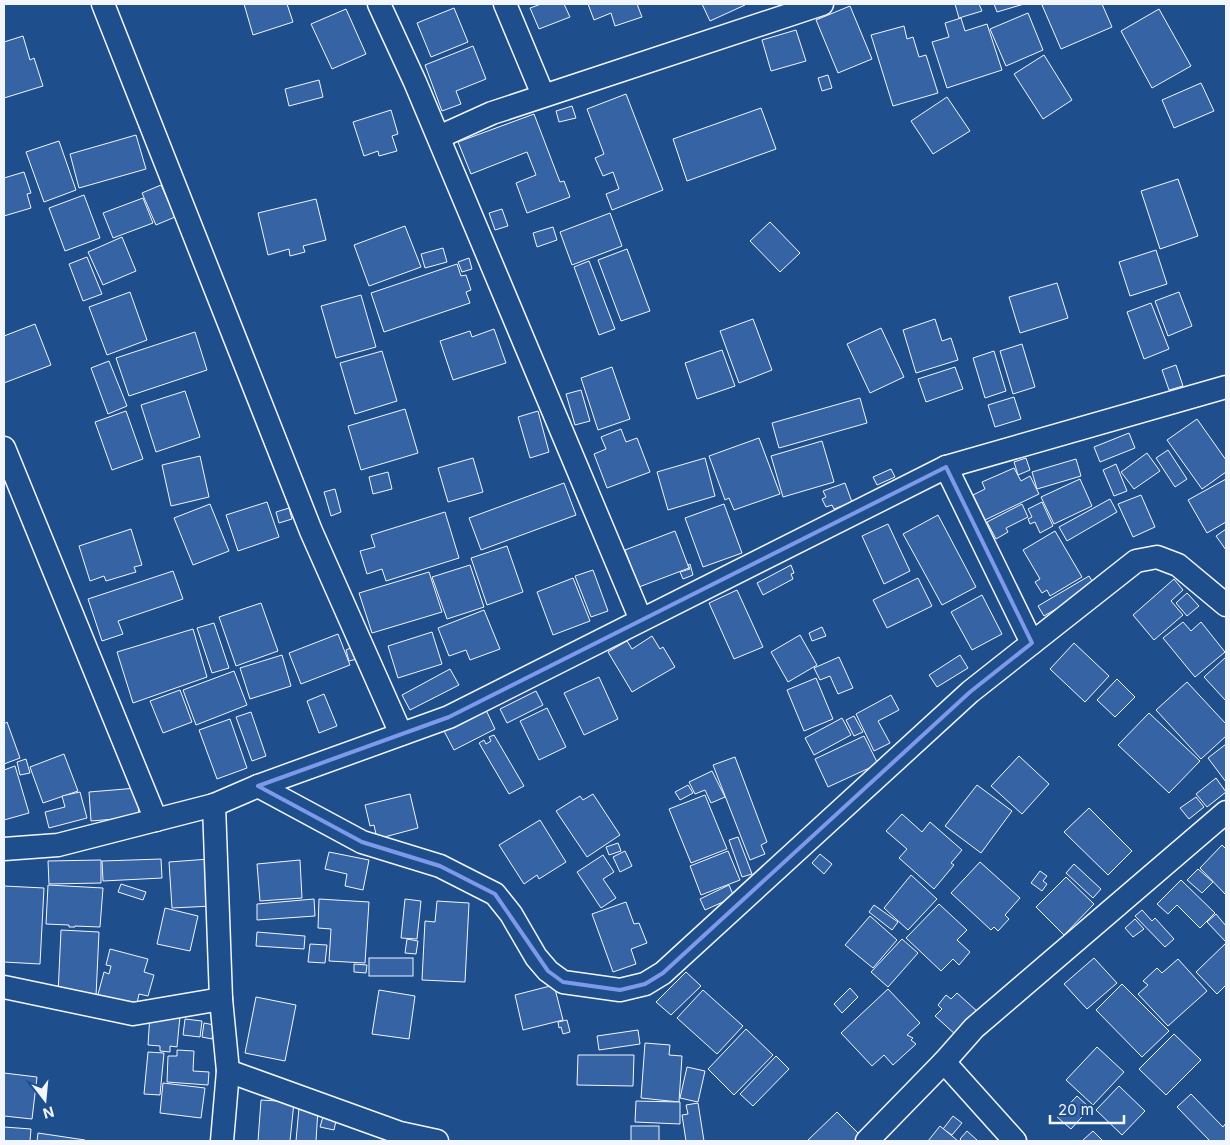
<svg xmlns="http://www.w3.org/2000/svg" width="1230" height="1145" font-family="Inter,sans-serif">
  <rect width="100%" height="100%" fill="#1f4e8c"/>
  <!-- building -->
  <g fill="#3563a3" stroke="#f2f6ff">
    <polygon points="244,4 287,4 293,22 253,35"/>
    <polygon points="541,4 564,4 570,17 539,29 530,8"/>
    <polygon points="588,4 637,4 642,17 615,26 611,13 594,20"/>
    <polygon points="702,4 745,4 745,5 710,21"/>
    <polygon points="955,4 979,4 982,11 959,18"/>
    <polygon points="994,4 1024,4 997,12"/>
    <polygon points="1046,4 1102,4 1112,27 1061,49 1042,5"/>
    <polygon points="850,6 872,59 838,73 816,20"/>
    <polygon points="454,8 468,42 431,57 417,23"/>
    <polygon points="346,9 366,54 332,69 311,24"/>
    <polygon points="1159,9 1191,66 1152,88 1121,31"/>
    <polygon points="1028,13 1043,50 1006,66 990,29"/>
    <polygon points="961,18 965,31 987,24 1002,70 947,88 932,42 949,37 945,23"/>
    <polygon points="904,26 907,39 913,37 919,57 926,55 938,93 893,106 871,35"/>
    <polygon points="796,30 806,61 771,71 762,40"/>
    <polygon points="23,36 30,60 34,58 43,86 4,98 4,42"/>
    <polygon points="473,46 486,79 456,91 461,104 442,111 425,65"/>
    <polygon points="1044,55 1072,100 1043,119 1014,74"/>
    <polygon points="828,75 832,88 822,91 818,78"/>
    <polygon points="319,80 323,97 289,106 285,89"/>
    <polygon points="1201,83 1214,111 1174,128 1162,100"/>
    <polygon points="626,94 663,190 612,210 606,194 619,189 613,172 603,176 595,158 604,154 587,109"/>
    <polygon points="947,97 970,131 933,154 911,121"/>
    <polygon points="572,106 576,118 559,122 556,111"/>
    <polygon points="761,108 776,149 687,181 673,139"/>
    <polygon points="391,110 398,134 392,136 397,151 379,156 378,151 364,156 353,122"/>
    <polygon points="534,114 560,182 564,181 570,197 527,213 516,183 536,175 527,152 471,174 458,142"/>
    <polygon points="136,135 146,169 79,188 70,154"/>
    <polygon points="59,141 76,190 44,202 26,152"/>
    <polygon points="24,172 31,193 27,194 31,208 4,216 4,178"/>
    <polygon points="1178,179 1198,236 1160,249 1141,191"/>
    <polygon points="161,185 175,217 156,225 142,193"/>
    <polygon points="84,195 100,238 65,251 49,208"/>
    <polygon points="143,198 153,223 113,238 103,213"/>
    <polygon points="316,199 326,240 303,246 305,252 290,256 289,249 268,255 258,213"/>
    <polygon points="502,209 508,226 495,230 489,213"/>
    <polygon points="610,213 622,246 572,265 560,232"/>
    <polygon points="770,222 800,253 780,272 750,241"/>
    <polygon points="405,226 421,267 369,286 354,245"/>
    <polygon points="553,227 557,240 537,247 533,233"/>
    <polygon points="122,237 136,271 103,285 88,252"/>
    <polygon points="443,248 447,262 425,268 421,254"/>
    <polygon points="627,249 650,311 621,321 598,260"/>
    <polygon points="1156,250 1167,284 1130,296 1119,262"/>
    <polygon points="87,257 102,294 83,301 69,264"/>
    <polygon points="469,258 472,269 462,272 458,262"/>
    <polygon points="589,261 615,329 599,335 574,267"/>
    <polygon points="457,264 461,276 466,275 471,290 466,292 470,303 384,332 371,293"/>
    <polygon points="1057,283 1068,318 1020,333 1009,297"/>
    <polygon points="130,292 147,340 107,355 89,307"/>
    <polygon points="1179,292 1192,326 1168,336 1155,301"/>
    <polygon points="361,295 376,347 336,358 321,306"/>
    <polygon points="1151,303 1169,349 1144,359 1127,312"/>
    <polygon points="753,319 772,370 739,383 720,331"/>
    <polygon points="935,319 942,341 951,338 958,360 916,373 903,330"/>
    <polygon points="35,324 51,365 4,383 4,336"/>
    <polygon points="881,328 904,377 870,393 847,344"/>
    <polygon points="494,329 506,363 453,380 440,341 470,331 472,337"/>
    <polygon points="195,332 207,370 129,396 116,358"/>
    <polygon points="1022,344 1035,387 1013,394 1000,351"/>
    <polygon points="722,350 735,386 697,399 685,363"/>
    <polygon points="382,351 397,401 355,414 340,363"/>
    <polygon points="994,351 1006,391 985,398 973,358"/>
    <polygon points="109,361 127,406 108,414 91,368"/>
    <polygon points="1176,365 1183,386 1169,390 1162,370"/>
    <polygon points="612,367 630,419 598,430 581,378"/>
    <polygon points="955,367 963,389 926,402 918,379"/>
    <polygon points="581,390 590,421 575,425 566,394"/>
    <polygon points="185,391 200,437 156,452 141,405"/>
    <polygon points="1014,397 1021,419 995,427 988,405"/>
    <polygon points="860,398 867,423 779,448 772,423"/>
    <polygon points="405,409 418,453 361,470 348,426"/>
    <polygon points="126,411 143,459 112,470 95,422"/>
    <polygon points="538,411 549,452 530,458 518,417"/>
    <polygon points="1197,419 1226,460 1226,472 1202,489 1167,440"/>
    <polygon points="621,429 626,442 637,438 650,472 607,488 594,454 606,449 601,437"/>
    <polygon points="1129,433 1135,448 1100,462 1094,447"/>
    <polygon points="759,438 780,494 734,510 729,498 725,500 709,456"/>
    <polygon points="822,441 834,482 783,497 771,456"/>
    <polygon points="1168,450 1187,479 1175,487 1156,458"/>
    <polygon points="1147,453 1160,471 1134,489 1121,472"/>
    <polygon points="200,456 209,497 171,506 162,465"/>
    <polygon points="473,458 483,492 448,502 438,468"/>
    <polygon points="705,458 715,496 668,510 657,472"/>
    <polygon points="1026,458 1030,470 1018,475 1014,462"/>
    <polygon points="1076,459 1081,476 1037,489 1032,472"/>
    <polygon points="1116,464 1127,491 1114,496 1103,470"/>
    <polygon points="1014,468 1021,481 1030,476 1039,494 985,520 973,495 985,489 982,482"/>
    <polygon points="891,469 895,477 877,485 873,477"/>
    <polygon points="388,472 392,489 373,494 369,477"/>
    <polygon points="1080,479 1092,506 1054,524 1041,497"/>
    <polygon points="1226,479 1226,522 1207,533 1188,500"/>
    <polygon points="564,483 576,515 481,550 469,518"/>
    <polygon points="845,483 852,502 834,509 832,505 826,507 822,499 826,497 823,491"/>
    <polygon points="335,489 341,512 331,516 324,492"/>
    <polygon points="1141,495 1155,527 1133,537 1118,504"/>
    <polygon points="1110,499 1117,512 1067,541 1059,527"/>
    <polygon points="267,502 279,537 238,551 226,515"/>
    <polygon points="1042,502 1053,526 1040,533 1035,522 1030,524 1028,519 1032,517 1028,509"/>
    <polygon points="210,504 229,551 193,565 174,518"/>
    <polygon points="724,504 742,553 703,567 685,518"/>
    <polygon points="1022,504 1028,517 1006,528 1008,532 996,539 987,522"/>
    <polygon points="289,508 292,519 279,523 276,512"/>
    <polygon points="445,512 459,558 386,581 382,569 367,574 360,551 375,547 371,535"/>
    <polygon points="938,515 976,587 942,605 903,534"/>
    <polygon points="888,524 910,571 884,584 862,536"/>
    <polygon points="131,529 142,565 134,567 136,572 106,581 104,576 90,581 79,546"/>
    <polygon points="1226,529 1226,550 1216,536"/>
    <polygon points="675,531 689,568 639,587 625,550"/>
    <polygon points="1055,531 1082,577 1050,596 1047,590 1042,593 1035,582 1040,579 1023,550"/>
    <polygon points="507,546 523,592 487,605 471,558"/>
    <polygon points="690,564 693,575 683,579 680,572 690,569 688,565"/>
    <polygon points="470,565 484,607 447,619 432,577"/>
    <polygon points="791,565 794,573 791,574 793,579 763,595 757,583"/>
    <polygon points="593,570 608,611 591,617 575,576"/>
    <polygon points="173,571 183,599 118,621 123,634 102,641 88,599"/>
    <polygon points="429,572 442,612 372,633 359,593"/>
    <polygon points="1089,576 1095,586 1044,616 1038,606"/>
    <polygon points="573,578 590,621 553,635 537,592"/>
    <polygon points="918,578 932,606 887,628 873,600"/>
    <polygon points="1174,579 1183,590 1171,601 1183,615 1154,640 1133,615"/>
    <polygon points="737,590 763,647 734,659 709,603"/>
    <polygon points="1187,593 1199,606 1187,616 1176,603"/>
    <polygon points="982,595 1002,634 972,650 951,612"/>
    <polygon points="261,603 278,651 236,666 219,617"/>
    <polygon points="484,610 500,649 470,660 466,650 449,656 438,628"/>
    <polygon points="1183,622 1191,631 1201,622 1225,652 1195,677 1163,638"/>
    <polygon points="214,623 229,668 212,673 197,628"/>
    <polygon points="822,627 826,636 812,641 809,633"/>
    <polygon points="193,629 207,677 133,703 117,652"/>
    <polygon points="432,632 442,664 398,678 388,646"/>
    <polygon points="338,634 350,665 301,684 289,653"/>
    <polygon points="800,635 817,665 788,682 771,652"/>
    <polygon points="652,636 660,649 663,647 675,667 632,692 608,652 627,641 632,649"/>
    <polygon points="1074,643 1109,676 1085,702 1050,669"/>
    <polygon points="353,647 357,659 349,661 346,650"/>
    <polygon points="282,655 291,686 250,699 240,668"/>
    <polygon points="960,655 968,668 937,687 929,675"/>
    <polygon points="839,657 853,688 838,694 830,676 820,680 814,668"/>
    <polygon points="1226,657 1226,701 1204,677"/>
    <polygon points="450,669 459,685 410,710 402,695"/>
    <polygon points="234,671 247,705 196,725 183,690"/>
    <polygon points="599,677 618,719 584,735 564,693"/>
    <polygon points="816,678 833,719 804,731 787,690"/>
    <polygon points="1117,679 1135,697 1115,717 1097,700"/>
    <polygon points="1187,682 1226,724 1226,736 1201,759 1156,710"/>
    <polygon points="180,690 192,722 163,733 150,701"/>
    <polygon points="536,691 543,705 507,723 500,709"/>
    <polygon points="324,694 337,726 319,733 307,701"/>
    <polygon points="891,695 899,710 878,721 890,743 874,751 856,714"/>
    <polygon points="547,708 566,747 539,760 520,721"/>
    <polygon points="486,710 495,729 454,750 444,731"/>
    <polygon points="251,712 266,756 252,761 236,717"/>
    <polygon points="1149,713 1200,761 1169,793 1118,745"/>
    <polygon points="854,716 863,732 854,736 846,720"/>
    <polygon points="842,718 851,735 814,755 805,738"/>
    <polygon points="230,719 247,768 217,779 199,730"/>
    <polygon points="7,722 20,758 4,764 4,724"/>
    <polygon points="494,735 524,786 509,794 479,743 484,740 486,744 491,741 489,737"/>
    <polygon points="864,736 878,764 828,787 815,759"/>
    <polygon points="1226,744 1226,782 1208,758"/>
    <polygon points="64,754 78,791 43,803 30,767"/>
    <polygon points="1019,756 1049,784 1022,814 991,786"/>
    <polygon points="735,757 767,842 761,845 765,854 750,860 713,765"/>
    <polygon points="26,759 30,773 20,775 17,762"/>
    <polygon points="15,766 29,813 4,820 4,770"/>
    <polygon points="712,771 725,797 711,803 705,790 695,794 689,782"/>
    <polygon points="1216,778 1226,792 1207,807 1196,794"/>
    <polygon points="688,785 693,793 680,800 675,792"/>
    <polygon points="977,785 1012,811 981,853 945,826"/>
    <polygon points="137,788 139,817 91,821 89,792"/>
    <polygon points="80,792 87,818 49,828 45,812 65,807 62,796"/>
    <polygon points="410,794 418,828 377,839 374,825 370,826 365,805"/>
    <polygon points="593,794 620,835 587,857 556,811 580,796 583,800"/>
    <polygon points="705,795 727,849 691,863 669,809"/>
    <polygon points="1196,797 1204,807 1189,819 1180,808"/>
    <polygon points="1089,808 1132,851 1108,875 1064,832"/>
    <polygon points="902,814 922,832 930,822 962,850 951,863 954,865 934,889 899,858 907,849 886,831"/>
    <polygon points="540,820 566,862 539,879 537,875 524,884 499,845"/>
    <polygon points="738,837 752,874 742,877 729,840"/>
    <polygon points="618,843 621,851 609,855 606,847"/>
    <polygon points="1222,845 1226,849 1226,895 1200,868"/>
    <polygon points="625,851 632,866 620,872 613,857"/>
    <polygon points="728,851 740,880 701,895 690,866"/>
    <polygon points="329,852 369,860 363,890 345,886 347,874 325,869"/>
    <polygon points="820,854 832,864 824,874 812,863"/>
    <polygon points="603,855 614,872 603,879 616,898 601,908 577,872"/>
    <polygon points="161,859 162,878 103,881 102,861"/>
    <polygon points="209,859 212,906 172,908 169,862"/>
    <polygon points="101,860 101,883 49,884 48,861"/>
    <polygon points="300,860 302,898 260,901 257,864"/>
    <polygon points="980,862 1020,898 1005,915 1009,919 998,931 994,927 991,930 951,893"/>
    <polygon points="1074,864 1101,889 1093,898 1066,873"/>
    <polygon points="1198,869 1213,882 1202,893 1187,880"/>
    <polygon points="1040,871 1047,876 1043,881 1047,884 1042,891 1031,883"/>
    <polygon points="911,875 937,899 908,930 884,908"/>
    <polygon points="1066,877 1094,904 1064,935 1036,907"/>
    <polygon points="1181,880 1215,913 1200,928 1177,905 1168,914 1157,904"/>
    <polygon points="121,884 146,892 143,900 118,892"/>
    <polygon points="48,885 103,888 100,927 75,926 75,927 69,927 69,925 46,924"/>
    <polygon points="729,885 734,897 705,910 700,899"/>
    <polygon points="4,886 44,888 40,964 4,962"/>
    <polygon points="314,899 315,916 257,920 257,904"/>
    <polygon points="319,899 369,902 365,963 329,961 331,929 318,928"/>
    <polygon points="405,899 421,901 417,939 401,938"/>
    <polygon points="437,901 469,903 465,982 422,980 425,921 435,922"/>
    <polygon points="626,902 634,924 639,923 647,943 631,949 636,964 613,972 592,914"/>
    <polygon points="939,904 967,930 957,940 970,952 959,965 953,959 941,971 906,938"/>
    <polygon points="874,905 898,922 892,930 869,912"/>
    <polygon points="165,908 198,916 190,951 157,944"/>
    <polygon points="1142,910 1152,921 1155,918 1174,939 1165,947 1135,916"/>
    <polygon points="1216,914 1226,926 1226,942 1207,922"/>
    <polygon points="870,916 897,940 873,968 845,945"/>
    <polygon points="1135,919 1144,929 1133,937 1125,928"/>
    <polygon points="61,930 99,932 96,996 58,994"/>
    <polygon points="257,932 305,936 304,949 256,946"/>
    <polygon points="407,939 418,941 416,954 405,953"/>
    <polygon points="902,939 918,953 888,987 871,972"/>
    <polygon points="1226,943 1226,985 1217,994 1196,972"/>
    <polygon points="310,944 327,945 325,963 308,962"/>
    <polygon points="110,949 148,959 144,972 154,975 148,996 139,994 136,1008 97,998 104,972 109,974 111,966 106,965"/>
    <rect x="369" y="958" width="44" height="18"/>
    <polygon points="1094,958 1117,983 1087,1009 1064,984"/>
    <polygon points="1178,959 1207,991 1168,1026 1138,994 1148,985 1143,981 1157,968 1162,973"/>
    <polygon points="354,964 367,965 366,973 354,972"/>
    <polygon points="686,972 701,986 671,1015 656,1002"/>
    <polygon points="1122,984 1169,1031 1142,1057 1096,1010"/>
    <polygon points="554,985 563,1020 523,1030 515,995"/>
    <polygon points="850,988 858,997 842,1013 834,1004"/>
    <polygon points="888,989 920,1023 907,1035 913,1038 911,1040 916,1044 893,1065 884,1055 872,1066 841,1033"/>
    <polygon points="379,990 415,996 409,1039 372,1034"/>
    <polygon points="703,990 743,1026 717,1054 677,1018"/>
    <polygon points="957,993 978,1012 956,1035 935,1016 942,1009 938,1005 946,995 951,999"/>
    <polygon points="256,997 296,1005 285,1061 245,1053"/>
    <polygon points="150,1014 180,1016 177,1047 170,1046 170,1052 160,1051 160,1046 148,1045"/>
    <polygon points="185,1019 202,1021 200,1037 183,1035"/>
    <polygon points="567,1020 570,1032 563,1034 561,1027 559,1028 558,1022"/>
    <polygon points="204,1023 214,1025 212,1039 202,1037"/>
    <polygon points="746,1029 773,1055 734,1095 708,1069"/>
    <polygon points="638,1030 640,1044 599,1050 597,1036"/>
    <polygon points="1174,1034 1201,1060 1166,1095 1139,1069"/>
    <polygon points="645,1043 670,1045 669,1055 682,1056 679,1102 641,1098"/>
    <polygon points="1097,1047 1124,1072 1093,1105 1066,1080"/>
    <polygon points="177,1050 194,1051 193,1071 209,1072 208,1085 167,1082 168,1056 177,1056"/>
    <polygon points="148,1052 164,1053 160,1095 144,1094"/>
    <polygon points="578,1055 634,1055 633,1086 577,1085"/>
    <polygon points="776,1056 789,1069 753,1106 740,1094"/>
    <polygon points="687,1067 705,1071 698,1102 680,1098"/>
    <polygon points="4,1073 37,1077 32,1119 4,1116"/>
    <polygon points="163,1083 205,1088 201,1118 160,1113"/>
    <polygon points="1119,1086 1145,1111 1122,1135 1096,1110"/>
    <polygon points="1191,1094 1223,1127 1226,1123 1226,1141 1210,1141 1177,1107"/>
    <polygon points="1077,1096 1090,1108 1071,1129 1057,1117"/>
    <polygon points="261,1100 294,1102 290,1141 258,1141"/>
    <polygon points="636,1101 680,1102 680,1124 635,1122"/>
    <polygon points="698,1103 704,1141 686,1141 682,1115 688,1114 686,1105"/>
    <polygon points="299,1108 318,1109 316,1141 296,1141"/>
    <polygon points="837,1112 862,1137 857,1141 807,1141"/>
    <polygon points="324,1113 337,1116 334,1130 320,1127"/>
    <polygon points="953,1116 962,1123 952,1135 943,1129"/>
    <rect x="631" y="1126" width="28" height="15"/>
    <polygon points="940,1126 958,1141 928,1141"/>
    <polygon points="4,1127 31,1129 30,1141 4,1141"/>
    <polygon points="967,1131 978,1141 962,1141 960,1139"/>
    <polygon points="1093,1131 1103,1141 1082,1141"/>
    <polygon points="38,1133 85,1140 85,1141 37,1141"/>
  </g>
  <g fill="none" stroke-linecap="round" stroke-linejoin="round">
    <!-- minor casing -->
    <g stroke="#f2f6ff" stroke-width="25">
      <g id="minor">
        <polyline points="103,4 311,531 401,734"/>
        <polyline points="379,4 415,82 641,620"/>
        <polyline points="505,4 543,95"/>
        <polyline points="439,137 492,113 822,4"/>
        <polyline points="4,448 156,820"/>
        <polyline points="946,467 1032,643"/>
        <polyline points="258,786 362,842 440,866 495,894 511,914 536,957 548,971 563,982 620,990 645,984 663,973 970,692 1136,561 1157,557 1178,565 1226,605"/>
        <polyline points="214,805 221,999 228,1071 222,1141"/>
        <polyline points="4,849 58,845 214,805 258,786 449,717 946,467 1226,387"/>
        <polyline points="4,987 133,1014 221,999"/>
        <polyline points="944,1062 1015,1141"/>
        <polyline points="228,1071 400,1133 437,1141"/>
        <polyline points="867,1141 944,1062 974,1028 1226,812"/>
      </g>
    </g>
    <!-- minor -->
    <use href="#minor" stroke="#1f4e8c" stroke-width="22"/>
  </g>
  <!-- marked area -->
  <path fill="none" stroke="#7d9aea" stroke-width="4" stroke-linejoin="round" d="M946,467L1032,643L970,692L663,973L645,984L620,990L563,982L548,971L495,894L440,866L362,842L258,786L449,717Z"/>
  <!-- border -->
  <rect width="1230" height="1145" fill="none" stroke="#f2f6ff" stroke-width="10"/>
  <!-- north arrow -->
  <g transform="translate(45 1100) rotate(164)" stroke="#1f4e8c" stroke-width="4" paint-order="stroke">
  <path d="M0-4L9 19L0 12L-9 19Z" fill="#f2f6ff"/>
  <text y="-8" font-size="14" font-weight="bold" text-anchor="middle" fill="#f2f6ff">N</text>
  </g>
  <!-- scale -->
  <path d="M1050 1115v8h74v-8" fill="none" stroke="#f2f6ff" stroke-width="2.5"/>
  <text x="1058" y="1115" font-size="15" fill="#f2f6ff" stroke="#1f4e8c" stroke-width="4" paint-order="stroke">20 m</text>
</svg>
